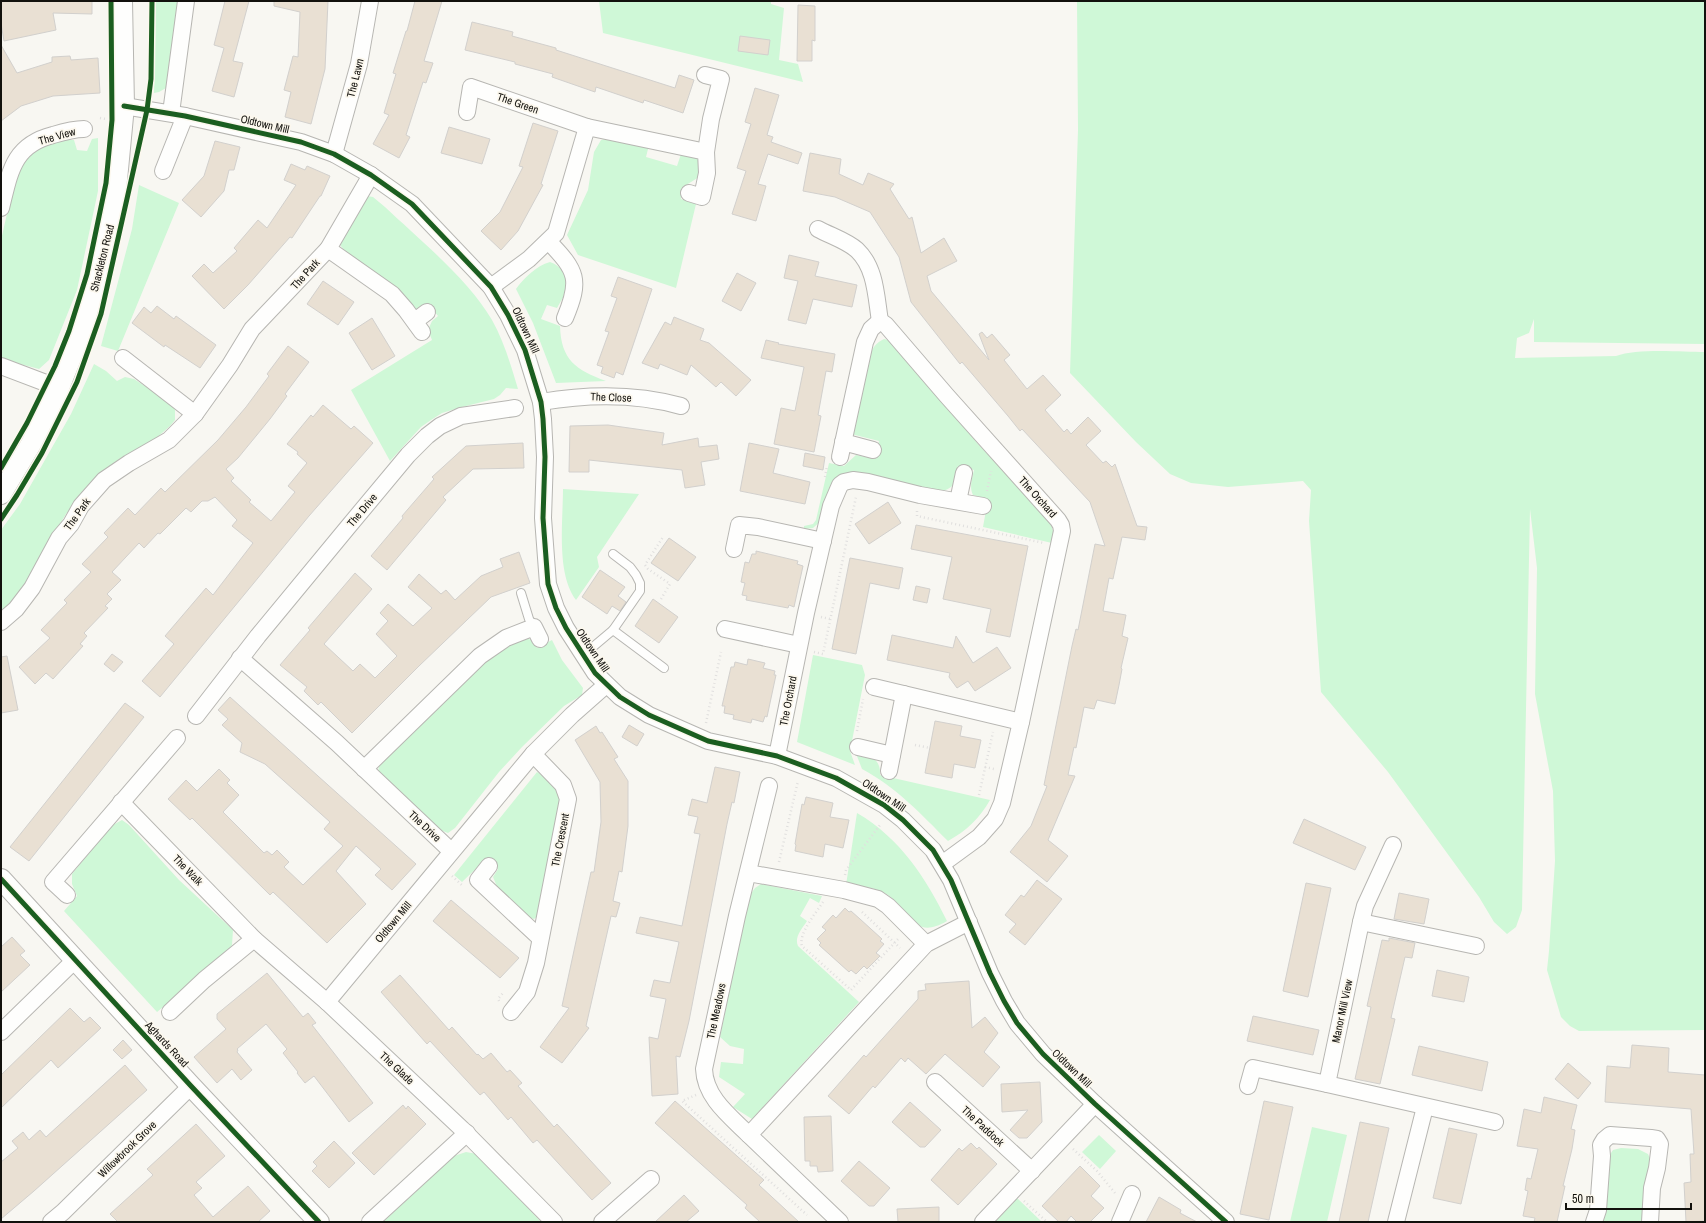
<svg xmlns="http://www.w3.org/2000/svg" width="1706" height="1223" font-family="'Archivo Narrow',sans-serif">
  <rect width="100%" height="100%" fill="#f8f7f2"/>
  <!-- grass -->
  <g fill="#cff8d7">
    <polygon points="156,1 180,1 166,88 159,92 154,93"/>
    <polygon points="599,1 771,1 771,4 784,8 779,60 798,64 803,82 603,33"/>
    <path d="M1077,1H1705V344L1534,342V319L1529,333L1517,338L1515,358L1616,356C1637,348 1682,352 1705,352V1030L1579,1031L1570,1026L1561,1017L1547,970L1549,951L1555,861L1553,791L1535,694L1537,568L1530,509L1522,910L1516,927L1507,934L1494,922L1479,897L1388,772L1321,692L1309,521L1311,490L1303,481L1228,487L1191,483L1170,474L1136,442L1070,373L1078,130Z"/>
    <polygon points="616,137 649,145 646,157 677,166 681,154 690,156 699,160 699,177 683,187 681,199 696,204 676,288 578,255 567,235 588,190 594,152 601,140"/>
    <polygon points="98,138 98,191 77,290 49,360 39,369 5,360 1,357 1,240 17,170 24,159 44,144 53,140 74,140 77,150 87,151 92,139"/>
    <polygon points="139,185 179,203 118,351 101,346 132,229"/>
    <path d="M367,196L373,197L385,207C420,240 468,279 492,320C504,341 511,366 518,389L506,388L500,395L494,399L462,407L442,413L431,420L421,427L390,461L351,390L432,340L428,330L432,321L438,316L430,306L422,310H417L392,284L347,253L340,245L341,239Z"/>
    <path d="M550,262C560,265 569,276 567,287C566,294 560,302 557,308L547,305L541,319L560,326C561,360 576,370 606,381L556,383L533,323L516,289C524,278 536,266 550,262Z"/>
    <path d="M884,339L892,341L978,444L1014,482L1051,524L1053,531L1052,543L983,527L988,499L973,495C969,487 972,479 974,470L958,466C956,472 956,483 951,487C935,501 896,479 879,476C868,475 856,475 845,474L822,520L813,528L804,529V526L813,524L816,520L829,463L844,466L856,455L875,459L879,441L851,434L870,355C873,347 876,343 884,339Z"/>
    <polygon points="94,364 106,371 117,381 125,377 134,379 171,403 175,410 175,420 170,426 154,440 119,459 87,486 66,514 41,555 20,594 1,614 1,530 20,504 71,414"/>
    <path d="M563,489L639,494L597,557L599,567L576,600C556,574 563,521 563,489Z"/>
    <polygon points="525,638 532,640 537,648 552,640 562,660 583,688 582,695 564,706 522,747 499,772 455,828 448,833 440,830 378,772 379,766 383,759 479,666 517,640"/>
    <polygon points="813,655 862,665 865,675 850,751 855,765 797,742"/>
    <path d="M855,751C869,755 881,758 880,775L990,800C980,818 966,831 948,841C921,814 896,787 862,769Z"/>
    <path d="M537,772C553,782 558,785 560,804L538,916L534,919L528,917L498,889L493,877L498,869L487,858L462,882L454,875Z"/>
    <path d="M857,813C900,838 926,878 947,921C913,941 911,911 888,895C876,887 860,886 846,885Z"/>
    <polygon points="122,820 129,825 179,880 233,930 232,945 226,954 157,1012 64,911 77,896 72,884 72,874 111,826"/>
    <path d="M761,884L822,896L819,903L810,898L800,916L807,921C802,929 794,937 798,946L859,1002L752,1119L733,1107L745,1094L719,1077L721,1062L743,1064L744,1049L730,1046L720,1037L744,918L750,895L755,888Z"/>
    <polygon points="1312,1127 1347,1135 1327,1222 1290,1222"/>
    <polygon points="1099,1135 1116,1151 1100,1169 1082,1152"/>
    <polygon points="1621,1148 1638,1149 1648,1154 1652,1163 1642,1209 1643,1222 1602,1222 1609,1156 1613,1150"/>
    <polygon points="466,1152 477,1154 541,1222 383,1222 454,1156"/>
    <polygon points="1017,1198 1042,1222 995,1222"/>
  </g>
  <!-- building -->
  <g fill="#e9e0d3" stroke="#d2d0cd">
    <polygon points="1,1 92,1 92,14 53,13 56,30 4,41 1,23"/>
    <polygon points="225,1 249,1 233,61 243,63 234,97 212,91 224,48 214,45"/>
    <polygon points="274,1 328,1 325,69 311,124 285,117 291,92 284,90 293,56 298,57 300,12 274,6"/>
    <polygon points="415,1 442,1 424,61 433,63 426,83 423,82 406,135 410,137 399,158 373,144 389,115 384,113 396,74 393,73 406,31 407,31"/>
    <polygon points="798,5 815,6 815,41 812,40 812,61 797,61"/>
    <polygon points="472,22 513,32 512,36 556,48 556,50 675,88 679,75 694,80 683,113 644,100 643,103 596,87 595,92 552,77 553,74 515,64 515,62 465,50"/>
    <polygon points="740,36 770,40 768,55 738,51"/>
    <polygon points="1,45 17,73 52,62 52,57 70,56 71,60 98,58 100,93 53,96 21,106 1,121"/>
    <polygon points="755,88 779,95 767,135 773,137 771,142 802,153 798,164 768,154 758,184 766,186 756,221 732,214 746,171 737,168 751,124 745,122"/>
    <polygon points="533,123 558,131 541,184 543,185 518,231 501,250 481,231 500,212 523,167 519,166"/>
    <polygon points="449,127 490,139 482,164 441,153"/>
    <polygon points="215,141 240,147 234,170 229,170 224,191 201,217 182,200 204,176"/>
    <polygon points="810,153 841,159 839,174 863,185 868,173 894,184 890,189 909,219 912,217 921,253 944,238 957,261 927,276 931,291 989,360 979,334 982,332 987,338 992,334 1010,355 1004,360 1027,389 1043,375 1061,395 1045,410 1064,432 1067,429 1071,434 1088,417 1101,431 1086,445 1103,463 1106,461 1112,467 1115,464 1137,526 1147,527 1145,540 1122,537 1113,579 1109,578 1103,611 1126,615 1122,636 1128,638 1121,668 1122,669 1119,685 1115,704 1097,700 1094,709 1084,707 1076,748 1074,747 1068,775 1075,776 1048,840 1068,856 1047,882 1010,852 1031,826 1047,786 1044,785 1072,646 1076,629 1078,630 1095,544 1105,546 1090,502 1022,429 1020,431 1008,416 962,362 960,364 911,302 899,257 870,212 835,197 803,191"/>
    <polygon points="291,164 305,170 307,166 330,176 321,196 320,196 292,238 290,237 248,285 224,309 192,276 204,264 213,273 237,251 234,248 258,220 267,228 296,185 284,180"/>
    <polygon points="789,255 819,262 815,276 857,285 852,307 813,299 806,324 788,320 798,281 784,278"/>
    <polygon points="737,273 756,283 741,311 722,301"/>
    <polygon points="618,277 652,289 623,375 616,372 614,378 601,373 603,367 597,365 609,332 605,331 617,298 611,296"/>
    <polygon points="323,281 354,302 338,325 307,304"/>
    <polygon points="157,306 174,319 176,316 216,345 200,368 165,345 164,347 132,323 144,307 151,313"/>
    <polygon points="674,317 704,329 700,340 709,343 751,380 736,396 721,382 716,387 691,365 687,375 660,364 658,369 642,363 665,322 671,325"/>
    <polygon points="372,318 395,356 372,370 349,333"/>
    <polygon points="766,340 779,343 778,344 835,354 832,372 826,371 818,415 821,416 814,452 774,444 781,408 795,411 804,367 761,358"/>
    <polygon points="288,346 309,362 285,394 287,396 270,419 238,458 226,469 234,478 231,481 251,500 249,502 271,521 295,492 288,486 307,463 297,454 298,452 287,444 311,415 313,417 323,405 351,429 354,426 373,443 309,516 160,697 142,681 174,644 165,636 206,588 213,595 253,543 232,526 237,520 215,497 208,501 202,501 191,512 186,508 160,534 158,533 144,548 139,543 112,572 121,580 107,594 112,599 105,606 108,608 84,633 87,636 80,644 83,646 53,679 46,673 35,684 19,667 50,638 41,630 67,603 64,600 91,572 82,564 108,537 104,533 128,508 135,515 161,488 165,492 218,440 246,407 269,376 267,374"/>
    <polygon points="608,425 664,433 662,445 698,438 699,447 717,445 719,459 701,462 705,485 685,488 682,470 589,460 589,472 569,472 570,426"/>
    <polygon points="523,443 524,468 473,469 443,497 446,500 387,570 371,556 403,518 402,516 434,479 432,477 466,446"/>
    <polygon points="749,443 779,449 773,473 810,482 805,504 740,491"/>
    <polygon points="805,453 825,457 823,470 803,466"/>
    <polygon points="888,502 901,523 869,544 855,524"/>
    <polygon points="916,525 1028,546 1010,637 986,632 991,609 943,599 952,557 911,549"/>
    <polygon points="669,538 696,557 678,581 651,563"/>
    <polygon points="756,551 798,561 797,564 803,566 794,607 789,605 788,608 746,600 747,596 742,595 745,583 741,582 745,562 749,563 752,554 756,554"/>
    <polygon points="519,552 530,583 491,597 419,666 352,733 321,702 318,705 304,691 307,687 280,665 310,630 308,628 355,573 372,589 324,644 353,671 360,664 375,678 397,656 376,634 388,621 380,613 388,604 413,626 432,608 408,587 419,574 441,594 446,590 455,600 481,576 503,567 500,559"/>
    <polygon points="850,558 903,568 899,589 870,583 856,654 832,649"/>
    <polygon points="600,570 625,587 618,596 626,602 620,611 612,606 607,614 582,597"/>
    <polygon points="916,586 930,589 927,603 913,600"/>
    <polygon points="653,599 678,617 659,643 635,626"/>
    <polygon points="892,635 953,648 956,636 973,663 997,647 1011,668 975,691 968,681 957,688 949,677 950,673 887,660"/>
    <polygon points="112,654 123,662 114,672 104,664"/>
    <polygon points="7,656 18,710 1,713 1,657"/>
    <polygon points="748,659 765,663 763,668 775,671 774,675 776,675 767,717 765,716 763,722 752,719 751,723 733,719 734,715 724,713 725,706 722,706 731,667 734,667 735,662 747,665"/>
    <polygon points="230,697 416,864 392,890 375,875 381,869 356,846 336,871 366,904 327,943 273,892 270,895 192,818 190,820 168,799 186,780 197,791 219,769 230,780 227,783 239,795 223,812 264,853 267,851 272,855 277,850 289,862 284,867 303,885 343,846 324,829 330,822 265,764 240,752 242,743 222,725 228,719 218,710"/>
    <polygon points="125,703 144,717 29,861 10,847"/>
    <polygon points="935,721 962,726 960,736 981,740 975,768 954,764 952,778 925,773"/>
    <polygon points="629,725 644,734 637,746 622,737"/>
    <polygon points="596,726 600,733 602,732 618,757 614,759 628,781 628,826 622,872 619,871 613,901 620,903 616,917 611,916 586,1026 589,1028 562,1063 540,1047 569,1008 562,1006 591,872 594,872 601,822 600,782 575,740"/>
    <polygon points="715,767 740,772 734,803 732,802 727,824 689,1021 680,1057 676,1056 678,1094 652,1096 649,1037 658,1039 666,999 650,996 654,980 670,983 679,942 636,933 640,917 682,926 700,834 694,833 698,817 688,815 692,799 707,803"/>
    <polygon points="806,797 833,803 830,817 849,820 843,848 825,844 823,857 795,851 796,845 795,844 802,804 804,805"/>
    <polygon points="1304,819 1366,847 1355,870 1293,843"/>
    <polygon points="1037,880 1062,899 1025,945 1009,932 1016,924 1005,915 1021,895 1024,897"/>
    <polygon points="1306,883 1331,888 1308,997 1283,991"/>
    <polygon points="1399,893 1429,899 1424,924 1394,919"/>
    <polygon points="451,900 519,958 500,978 433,921"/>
    <polygon points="845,908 849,912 851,911 860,919 882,939 880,941 884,944 876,953 880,956 867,969 864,966 856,974 851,970 849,972 819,945 821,943 817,939 826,930 822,927 833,915 836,918"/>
    <polygon points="12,937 25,951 20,955 30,965 1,992 1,947"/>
    <polygon points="1389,938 1415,943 1412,958 1405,957 1391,1018 1395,1019 1380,1084 1355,1079 1371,1007 1367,1006 1382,940 1389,941"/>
    <polygon points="1437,970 1469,977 1464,1002 1432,996"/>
    <polygon points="267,973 303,1017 308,1013 316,1023 312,1025 373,1103 349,1122 314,1076 305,1083 297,1073 298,1072 283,1053 287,1049 266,1024 237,1049 238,1050 237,1052 252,1070 241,1080 232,1069 217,1083 194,1057 226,1029 217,1019 217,1014"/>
    <polygon points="400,975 449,1030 452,1027 477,1055 478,1054 483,1059 491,1053 507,1072 510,1070 522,1083 518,1086 554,1127 557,1124 611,1183 592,1200 537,1140 533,1143 511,1117 508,1120 484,1092 480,1095 430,1041 427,1044 381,992"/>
    <polygon points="969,981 972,1028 985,1017 998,1033 984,1052 1000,1067 983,1087 945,1054 926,1074 908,1058 905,1062 901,1058 875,1088 873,1086 849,1114 828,1096 864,1055 866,1057 918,999 918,991 926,990 925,984"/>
    <polygon points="70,1008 84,1022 90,1017 101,1028 58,1068 51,1060 1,1108 1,1075"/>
    <polygon points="1253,1016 1319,1030 1313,1055 1247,1041"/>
    <polygon points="123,1040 132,1050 122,1059 113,1050"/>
    <polygon points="1632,1045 1669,1048 1668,1072 1705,1075 1705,1221 1686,1222 1684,1183 1691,1182 1690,1154 1694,1154 1691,1109 1605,1102 1607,1066 1630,1068"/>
    <polygon points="1419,1046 1488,1062 1482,1091 1412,1075"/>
    <polygon points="1568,1063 1591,1083 1578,1099 1555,1079"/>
    <polygon points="125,1065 147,1090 34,1191 1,1219 1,1162 18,1148 12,1141 23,1132 29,1140 40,1130 46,1137"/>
    <polygon points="1040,1082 1042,1122 1027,1138 1019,1138 1010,1130 1028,1110 1002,1112 1001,1084"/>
    <polygon points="1544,1097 1577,1105 1571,1129 1575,1130 1572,1149 1563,1186 1565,1186 1557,1222 1534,1222 1535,1218 1523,1216 1528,1191 1525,1190 1527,1178 1531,1179 1538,1149 1517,1146 1524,1109 1541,1113"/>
    <polygon points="675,1101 764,1180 759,1185 799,1222 760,1222 745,1208 747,1205 655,1123"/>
    <polygon points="1264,1101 1293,1107 1269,1220 1240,1214"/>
    <polygon points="910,1102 941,1130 925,1147 920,1147 892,1122"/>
    <polygon points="403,1105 406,1109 408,1106 426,1124 374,1175 352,1153"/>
    <polygon points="831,1116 833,1171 818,1172 817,1166 810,1166 810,1161 805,1161 804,1117"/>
    <polygon points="1360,1122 1389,1128 1368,1222 1339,1222"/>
    <polygon points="196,1124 225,1156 196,1182 202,1188 194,1195 213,1217 248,1186 270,1211 258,1222 118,1222 110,1214 153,1175 147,1169"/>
    <polygon points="1449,1128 1477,1134 1461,1204 1433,1198"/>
    <polygon points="334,1141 355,1163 329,1188 312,1171 317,1166 313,1162"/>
    <polygon points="971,1143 977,1149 979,1147 997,1164 958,1205 931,1180 959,1148 962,1151"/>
    <polygon points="859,1161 890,1188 874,1206 869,1206 841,1181"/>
    <polygon points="1080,1166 1100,1186 1091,1196 1104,1208 1090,1222 1077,1222 1071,1216 1066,1222 1059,1222 1042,1206"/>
    <polygon points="684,1195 699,1211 686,1222 655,1222"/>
    <polygon points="1159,1197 1181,1210 1180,1213 1197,1222 1146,1222"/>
    <polygon points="939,1207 939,1222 898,1222 897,1209"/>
  </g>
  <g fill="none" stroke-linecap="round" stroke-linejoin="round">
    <!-- service casing -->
    <g stroke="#b7b6b2" stroke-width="10">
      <g id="service">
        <polyline points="521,593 529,619 534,627"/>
        <polyline points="613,630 664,668"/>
        <polyline points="581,653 594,646 613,630 640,591 640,583 636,575 630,567 613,554"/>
      </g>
    </g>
    <!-- minor casing -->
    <g stroke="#b7b6b2" stroke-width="18">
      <g id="minor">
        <polyline points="705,75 721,79 711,119 706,152"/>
        <polyline points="124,106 185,116 301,142 334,154 371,175 412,204 491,287 508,315 525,350 541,402 543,419 545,457 543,518 548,584 556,608 566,628 595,673 620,697 649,715 708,741 777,756 836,778 884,805 903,820 933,850 951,880 990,973 1004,1001 1017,1023 1043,1054 1095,1104 1226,1222"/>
        <polyline points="467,112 471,87 587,127"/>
        <polyline points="171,113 186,1"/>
        <polyline points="334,154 359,64 370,1"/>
        <polyline points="163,171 185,116"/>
        <path d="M1,208C10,172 13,145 53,135C63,132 73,129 84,129"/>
        <path d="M818,229C831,236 847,241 857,250C876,268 876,297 880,321"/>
        <path d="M549,242C577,271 581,280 565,318"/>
        <polyline points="328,249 392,294 406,310 422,332"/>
        <polyline points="491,287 529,259 556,233 587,127 706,152 707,173 702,197 689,193"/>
        <polyline points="415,321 427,312"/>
        <polyline points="880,321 886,325 947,396 1058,520 1061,525 1062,531 1021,722 1002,803 995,819 979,837 942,864"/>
        <polyline points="123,358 195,414"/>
        <polyline points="1,366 59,388"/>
        <path d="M541,402C588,394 635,393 681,406"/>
        <polyline points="843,442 873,450"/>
        <polyline points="840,457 865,342 871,329 880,321"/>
        <polyline points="958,501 964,473"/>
        <polyline points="734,549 739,525 758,527 823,541"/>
        <polyline points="1,622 16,609 32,588 59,538 71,524 81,506 104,480 129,463 169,440 195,414 230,365 252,329 328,249 371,175"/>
        <polyline points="725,629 799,645"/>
        <polyline points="240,658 337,743 451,851"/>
        <polyline points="874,687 1021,722"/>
        <polyline points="196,716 258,636 348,527 408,455 427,436 440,426 461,416 515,408"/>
        <polyline points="858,747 892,755"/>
        <polyline points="777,756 806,613 831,506 840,485 844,482 853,480 868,482 920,495 983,506"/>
        <polyline points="364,769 480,656 506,638 534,627 540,639"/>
        <polyline points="889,771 904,694"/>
        <polyline points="121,802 254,939 327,1002 462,1129 554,1222"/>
        <polyline points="1393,845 1365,906 1361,922 1327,1084 1495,1122"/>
        <polyline points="489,866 478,880 540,938"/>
        <polyline points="748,873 844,890 878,899 888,906 926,944"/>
        <polyline points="67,895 53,882 177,738"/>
        <polyline points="1361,922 1476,946"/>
        <polyline points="327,1002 533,754 572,715 606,685"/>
        <polyline points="170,1012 204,980 254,939"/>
        <polyline points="511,1012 527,992 536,963 568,799 563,785 533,754"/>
        <polyline points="1,1032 75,960"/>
        <polyline points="935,1082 1032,1171"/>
        <polyline points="1248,1086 1253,1068 1327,1084"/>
        <path d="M749,1135C731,1117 705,1098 704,1069L737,916L769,786"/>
        <polyline points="51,1222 63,1212 191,1086"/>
        <polyline points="370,1222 467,1133"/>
        <polyline points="602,1222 651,1179"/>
        <polyline points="840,1222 749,1135 926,944 969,922"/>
        <polyline points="983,1222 1095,1104"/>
        <polyline points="1120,1222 1132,1194"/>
        <polyline points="1396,1222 1425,1107"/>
        <polyline points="1594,1222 1598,1210 1602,1156 1601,1145 1604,1140 1610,1135 1651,1138 1657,1139 1660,1144 1657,1168 1652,1188 1650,1222"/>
      </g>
    </g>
    <!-- tertiary casing -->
    <g stroke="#b7b6b2" stroke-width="22">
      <g id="tertiary">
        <polyline points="1,494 31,444 59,388 81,333 102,263 114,211 124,106 122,1"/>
        <polyline points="1,879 191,1086 319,1222"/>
      </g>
    </g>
    <!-- path -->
    <g stroke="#e0dfde" stroke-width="2.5" stroke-dasharray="1 3" stroke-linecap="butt">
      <polyline points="100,118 106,119"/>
      <polyline points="825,477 827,466"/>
      <polyline points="987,491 991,471"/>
      <polyline points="917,511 917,516 1044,543"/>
      <polyline points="661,599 670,584 648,569 645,565 663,537"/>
      <polyline points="821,617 830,619"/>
      <polyline points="814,652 823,654 856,497"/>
      <polyline points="706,723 721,652"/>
      <polyline points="857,731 863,699"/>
      <polyline points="915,745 930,748"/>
      <polyline points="985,767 994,769"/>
      <polyline points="979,795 993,732"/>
      <polyline points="779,862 798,781"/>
      <polyline points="845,875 846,870 880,825"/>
      <polyline points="452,876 463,886"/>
      <path d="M823,902C816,913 798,934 802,946L851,990L899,938"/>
      <polyline points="862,912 900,948"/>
      <polyline points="499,1001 498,999 503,993"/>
      <polyline points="696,1095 682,1101 807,1215"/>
      <polyline points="1073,1149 1097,1171 1115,1193"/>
      <polyline points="1024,1201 1047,1222"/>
    </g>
    <!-- service -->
    <use href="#service" stroke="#fefefd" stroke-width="8"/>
    <!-- minor -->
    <use href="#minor" stroke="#fefefd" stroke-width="16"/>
    <!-- tertiary -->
    <use href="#tertiary" stroke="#fefefd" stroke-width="20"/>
    <!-- cycleway casing -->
    <g stroke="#fcf8ee" stroke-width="8">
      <g id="cycleway">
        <polyline points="124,106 185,116 301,142 334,154 371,175 412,204 491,287 508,315 525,350 541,402 543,419 545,457 543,518 548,584 556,608 566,628 595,673 620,697 649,715 708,741 777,756 836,778 884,805 903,820 933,850 951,880 990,973 1004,1001 1017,1023 1043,1054 1095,1104 1226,1222"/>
        <polyline points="1,468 27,423 55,366 69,331 87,274 106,183 112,120 111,1"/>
        <polyline points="1,519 17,495 42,453 77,382 101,314 147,110 151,79 152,1"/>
        <polyline points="1,879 191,1086 319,1222"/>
      </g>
    </g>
    <!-- cycleway -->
    <use href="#cycleway" stroke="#1b5e20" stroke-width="5"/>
  </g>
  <g text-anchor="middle" stroke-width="3.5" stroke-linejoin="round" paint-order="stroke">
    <!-- street labels -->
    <g font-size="11" fill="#12110d" stroke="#fcf8ee">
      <text transform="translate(355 78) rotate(-76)" y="4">The Lawn</text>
      <text transform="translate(518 103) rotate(19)" y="4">The Green</text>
      <text transform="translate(265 124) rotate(13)" y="4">Oldtown Mill</text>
      <text transform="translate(57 136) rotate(-16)" y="4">The View</text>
      <text transform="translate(102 258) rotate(-76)" y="4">Shackleton Road</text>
      <text transform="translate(305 274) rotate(-48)" y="4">The Park</text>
      <text transform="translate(526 330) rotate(65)" y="4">Oldtown Mill</text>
      <text transform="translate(611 397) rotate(2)" y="4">The Close</text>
      <text transform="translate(1038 497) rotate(48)" y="4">The Orchard</text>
      <text transform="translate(362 510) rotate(-50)" y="4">The Drive</text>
      <text transform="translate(77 514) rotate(-54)" y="4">The Park</text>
      <text transform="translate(593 650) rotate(56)" y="4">Oldtown Mill</text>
      <text transform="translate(788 701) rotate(-79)" y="4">The Orchard</text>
      <text transform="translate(884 795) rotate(34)" y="4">Oldtown Mill</text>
      <text transform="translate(425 826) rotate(43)" y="4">The Drive</text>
      <text transform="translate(560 840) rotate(-79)" y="4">The Crescent</text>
      <text transform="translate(188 870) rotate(46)" y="4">The Walk</text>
      <text transform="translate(393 922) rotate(-50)" y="4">Oldtown Mill</text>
      <text transform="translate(716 1011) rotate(-78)" y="4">The Meadows</text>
      <text transform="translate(1342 1011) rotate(-78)" y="4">Manor Mill View</text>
      <text transform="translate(167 1044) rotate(47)" y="4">Aghards Road</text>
      <text transform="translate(397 1068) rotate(43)" y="4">The Glade</text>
      <text transform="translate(1072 1068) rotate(44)" y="4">Oldtown Mill</text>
      <text transform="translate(983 1126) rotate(43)" y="4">The Paddock</text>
      <text transform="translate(127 1149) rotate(-44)" y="4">Willowbrook Grove</text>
    </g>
  </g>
  <!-- border -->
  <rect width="1706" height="1223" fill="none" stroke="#12110d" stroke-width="4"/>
  <!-- scale -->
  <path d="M1566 1203v6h125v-6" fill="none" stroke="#12110d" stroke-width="2"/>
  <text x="1572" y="1203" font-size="12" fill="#12110d" stroke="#fcf8ee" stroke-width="3" paint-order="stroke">50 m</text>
</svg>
